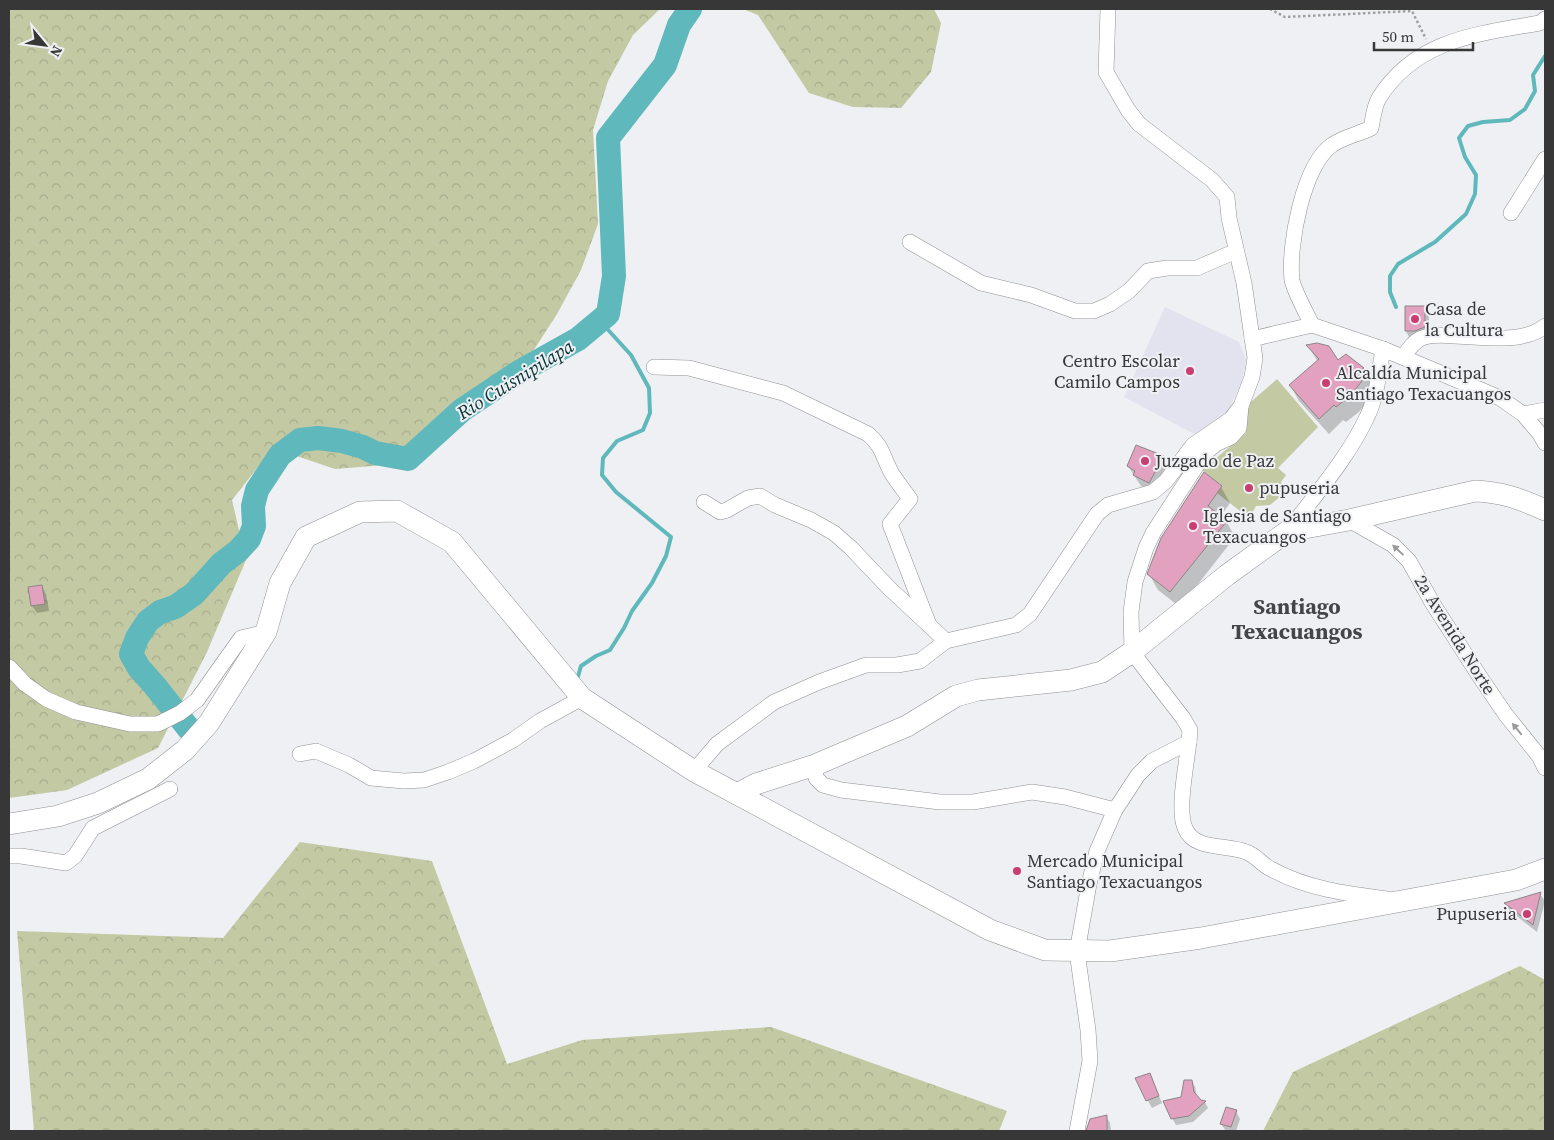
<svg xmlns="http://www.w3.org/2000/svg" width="1554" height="1140" font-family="'Source Serif 4',serif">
  <defs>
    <pattern id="forest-crowns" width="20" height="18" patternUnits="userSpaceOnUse" patternTransform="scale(1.25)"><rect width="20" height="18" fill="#c2c9a3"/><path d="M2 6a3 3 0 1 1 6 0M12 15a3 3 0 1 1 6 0" fill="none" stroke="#a7ad8d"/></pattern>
  </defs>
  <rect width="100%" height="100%" fill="#eff0f3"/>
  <!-- built -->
  <polygon fill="#e2e3ee" points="1165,307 1239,342 1246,359 1242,382 1228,411 1198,436 1124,397"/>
  <!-- green -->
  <polygon fill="#c2c9a3" points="1277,379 1318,427 1278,468 1286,475 1281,482 1286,492 1270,505 1256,506 1249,518 1217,493 1222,486 1202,470 1246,433 1245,407"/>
  <!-- forest -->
  <g fill="url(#forest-crowns)">
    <polygon points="9,9 660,9 633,35 608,81 593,130 598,224 581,270 557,314 530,356 463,395 397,464 335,469 273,448 232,500 246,560 207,652 158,748 67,790 9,798"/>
    <polygon points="743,9 934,9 941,23 931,72 901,108 853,107 809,93 758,15"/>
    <polygon points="300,842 432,861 507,1064 582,1040 771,1027 1007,1111 999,1131 34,1131 17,931 223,938"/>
    <polygon points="1520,966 1545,980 1545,1131 1263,1131 1293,1072"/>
  </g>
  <!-- shadow -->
  <g fill="#0003">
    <polygon points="1425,307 1429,315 1429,335 1410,339 1406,331"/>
    <polygon points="1308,346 1338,361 1346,356 1364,369 1373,384 1366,390 1370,397 1359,412 1346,422 1343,420 1329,434 1299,401 1290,385 1318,362"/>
    <polygon points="1163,457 1170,469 1156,494 1141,486 1128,466"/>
    <polygon points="1221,487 1230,503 1220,517 1226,521 1235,537 1180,607 1158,590 1149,574"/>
    <polygon points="42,586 46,594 49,611 37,613 32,606"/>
    <polygon points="1540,894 1545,901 1537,932 1510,911 1506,904"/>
    <polygon points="1136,1079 1153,1082 1162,1103 1152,1108"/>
    <polygon points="1192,1081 1195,1087 1197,1097 1200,1101 1205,1102 1208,1108 1193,1122 1176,1125 1172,1118"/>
    <polygon points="1236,1111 1240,1119 1236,1131 1226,1131 1221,1124"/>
    <polygon points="1106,1116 1110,1123 1111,1131 1088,1131 1091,1120"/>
  </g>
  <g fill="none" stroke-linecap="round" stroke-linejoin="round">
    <!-- stream -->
    <g stroke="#5fb8bc" stroke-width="4">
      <polyline points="1396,307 1390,292 1390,276 1398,264 1435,242 1466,214 1475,194 1476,175 1465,157 1459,138 1468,126 1483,122 1510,120 1525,109 1535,91 1533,75 1545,56"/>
      <polyline points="577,680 581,666 596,656 610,650 624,628 632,611 652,583 666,556 671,537 616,492 602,475 603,458 617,441 643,430 650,413 649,388 631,355 600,321"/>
    </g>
    <!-- river -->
    <polyline stroke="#5fb8bc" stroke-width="24" points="189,729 155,686 139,668 131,654 137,638 148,621 160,612 175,607 194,594 221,564 238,551 249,539 254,526 253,506 257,490 280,455 300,440 318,438 342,441 363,447 375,453 408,459 462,410 519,372 578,339 608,314 614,276 608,138 665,65 679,25 690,9"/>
  </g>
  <!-- building -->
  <g fill="#e2a1be" stroke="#8a8687">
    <polygon points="1405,306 1425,306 1425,327 1415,331 1405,331"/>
    <polygon points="1317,343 1329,346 1338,360 1346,354 1364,368 1356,374 1362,381 1350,396 1336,407 1334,405 1319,419 1289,385 1319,359 1306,345"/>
    <polygon points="1136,445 1164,456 1149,483 1133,475 1135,471 1127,466"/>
    <polygon points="1204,472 1222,486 1208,506 1227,521 1170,592 1147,574 1161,538"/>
    <polygon points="42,585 45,604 31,606 28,587"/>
    <polygon points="1541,892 1533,925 1504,903"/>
    <polygon points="1150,1073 1159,1096 1146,1101 1135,1078"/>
    <polygon points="1184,1080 1192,1080 1194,1092 1201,1100 1206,1101 1189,1116 1171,1119 1163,1101 1181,1097"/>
    <polygon points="1226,1107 1237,1110 1231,1127 1220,1124"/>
    <polygon points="1107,1115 1107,1131 1086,1131 1090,1119"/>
  </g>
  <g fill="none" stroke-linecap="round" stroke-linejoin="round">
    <!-- street casing -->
    <g stroke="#919194" stroke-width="16">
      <g id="street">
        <path d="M1108,9L1106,72L1128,110L1139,124L1212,180L1227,197L1229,218L1244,283L1255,358L1252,377L1241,406L1239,428L1231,437L1216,444L1204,454L1197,465L1153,533L1146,548L1135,582L1131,612L1132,652L1183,718L1190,730C1189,755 1176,807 1185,828C1194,851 1227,844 1246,852C1256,855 1262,865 1271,869C1307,889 1348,894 1388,899"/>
        <polyline points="1511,213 1545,159"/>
        <polyline points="910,242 981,283 1031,295 1075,311 1094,311 1110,304 1129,291 1148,271 1167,268 1197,268 1236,251"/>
        <path d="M1312,325C1307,314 1294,291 1292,280C1288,246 1303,165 1332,145C1343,137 1359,134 1371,128C1373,119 1374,106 1379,98C1416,39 1478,34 1540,23L1545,19"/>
        <polyline points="1252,339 1312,325 1383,349 1500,398 1523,414 1540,434 1545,443"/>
        <path d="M1403,357C1408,350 1414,341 1422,338C1431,334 1444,335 1454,336C1480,337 1524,344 1545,326"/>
        <path d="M654,367L689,368L783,393L868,434C883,447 882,455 891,472C896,481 904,490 910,499L890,524L929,625"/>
        <polyline points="1523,414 1545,410"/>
        <polyline points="704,502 720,512 727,510 748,498 760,496 775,505 811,520 834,533 851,548 889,588 946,641"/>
        <polyline points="1349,520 1393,545 1409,561 1433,604 1480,677 1506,715 1539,756 1545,768"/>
        <path d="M1288,531C1315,495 1348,458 1367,417C1377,397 1379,372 1383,349"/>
        <polyline points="9,667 25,684 46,699 76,712 130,724 158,724 180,713 197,700 241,638 266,632"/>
        <polyline points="300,754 316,751 349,765 371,778 404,781 424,780 448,772 474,761 513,740 540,721 582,698"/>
        <polyline points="815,765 816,778 823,785 841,790 940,802 973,802 1032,792 1065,797 1115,810"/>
        <polyline points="694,771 717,744 774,702 819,682 866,665 897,665 920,661 946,641 1016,625 1030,614 1097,514 1108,505 1153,492 1166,481 1193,445 1231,419 1241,406"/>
        <polyline points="9,856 21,856 66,863 75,856 93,828 170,789"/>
        <polyline points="1077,1131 1090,1061 1088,1030 1077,952 1089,884 1097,851 1115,810 1138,775 1152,761 1189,742"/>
      </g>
    </g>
    <!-- secondary casing -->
    <g stroke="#919194" stroke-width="22">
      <g id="secondary">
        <path d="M737,794L756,784L815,765L907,726L956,696L978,690L1071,680L1102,672L1132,652L1227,575L1288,531L1349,520L1475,491C1502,492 1521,499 1545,510"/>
        <polyline points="9,824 58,816 98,803 148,779 185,750 209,723 266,632 280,583 306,537 360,512 397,511 452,542 582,698 694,771 990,930 1045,950 1110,951 1201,938 1516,880 1545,869"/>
      </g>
    </g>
    <!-- path -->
    <polyline stroke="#9f9fa1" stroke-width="2.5" stroke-dasharray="2.5 2.5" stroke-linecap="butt" points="1270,9 1285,17 1412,11 1426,39"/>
    <!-- street -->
    <use href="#street" stroke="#fff" stroke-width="15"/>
    <!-- secondary -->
    <use href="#secondary" stroke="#fff" stroke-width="21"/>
  </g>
  <!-- one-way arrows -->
  <defs><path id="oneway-solid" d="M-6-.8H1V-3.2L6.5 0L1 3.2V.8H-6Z" transform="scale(1.25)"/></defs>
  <g fill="#9b9b9c">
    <use href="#oneway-solid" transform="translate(1398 550) rotate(-137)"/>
    <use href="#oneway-solid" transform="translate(1517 729) rotate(-129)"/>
  </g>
  <!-- markers -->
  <g fill="#c93d70" stroke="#eff0f3" stroke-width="2">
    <circle cx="1415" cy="319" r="5"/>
    <circle cx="1190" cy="371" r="5"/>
    <circle cx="1326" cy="383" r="5"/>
    <circle cx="1145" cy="461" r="5"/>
    <circle cx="1249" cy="488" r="5"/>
    <circle cx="1193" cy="526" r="5"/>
    <circle cx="1017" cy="871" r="5"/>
    <circle cx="1527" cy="914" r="5"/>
  </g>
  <g text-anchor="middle" stroke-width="4" stroke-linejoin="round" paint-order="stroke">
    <!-- poi labels -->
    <g font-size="18" fill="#373738" stroke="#eff0f3" text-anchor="start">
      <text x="1425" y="315">Casa de<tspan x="1425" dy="21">la Cultura</tspan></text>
      <text x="1180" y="367" text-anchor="end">Centro Escolar<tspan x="1180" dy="21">Camilo Campos</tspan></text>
      <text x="1336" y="379">Alcaldía Municipal<tspan x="1336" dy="21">Santiago Texacuangos</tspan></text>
      <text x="1155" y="467">Juzgado de Paz</text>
      <text x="1259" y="494">pupuseria</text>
      <text x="1203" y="522">Iglesia de Santiago<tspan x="1203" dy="21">Texacuangos</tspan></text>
      <text x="1027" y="867">Mercado Municipal<tspan x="1027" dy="21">Santiago Texacuangos</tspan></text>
      <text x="1517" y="920" text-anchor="end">Pupuseria</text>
    </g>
    <!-- street labels -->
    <g font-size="18" fill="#373738" stroke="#eff0f3">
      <text transform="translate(1455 635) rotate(58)" y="6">2a Avenida Norte</text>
    </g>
    <!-- water labels -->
    <g font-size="19" font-style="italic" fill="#073435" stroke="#eff0f3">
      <text transform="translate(515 379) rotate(-32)" y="7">Rio Cuisnipilapa</text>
    </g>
    <!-- district labels -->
    <g font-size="22" font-weight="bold" fill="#454549" stroke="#eff0f3">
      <text x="1297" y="614">Santiago<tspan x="1297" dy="25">Texacuangos</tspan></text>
    </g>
  </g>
  <!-- border -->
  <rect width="1554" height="1140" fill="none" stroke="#373738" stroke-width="20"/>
  <!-- north arrow -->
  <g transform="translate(45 45) rotate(119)" stroke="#eff0f3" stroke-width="4" paint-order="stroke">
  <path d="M0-4L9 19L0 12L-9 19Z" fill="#373738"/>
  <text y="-8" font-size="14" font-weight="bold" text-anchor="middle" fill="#373738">N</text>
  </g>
  <!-- scale -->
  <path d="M1374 42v8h99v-8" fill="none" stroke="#373738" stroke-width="2.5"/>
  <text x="1382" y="42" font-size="15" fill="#373738" stroke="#eff0f3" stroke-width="4" paint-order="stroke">50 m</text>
</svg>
